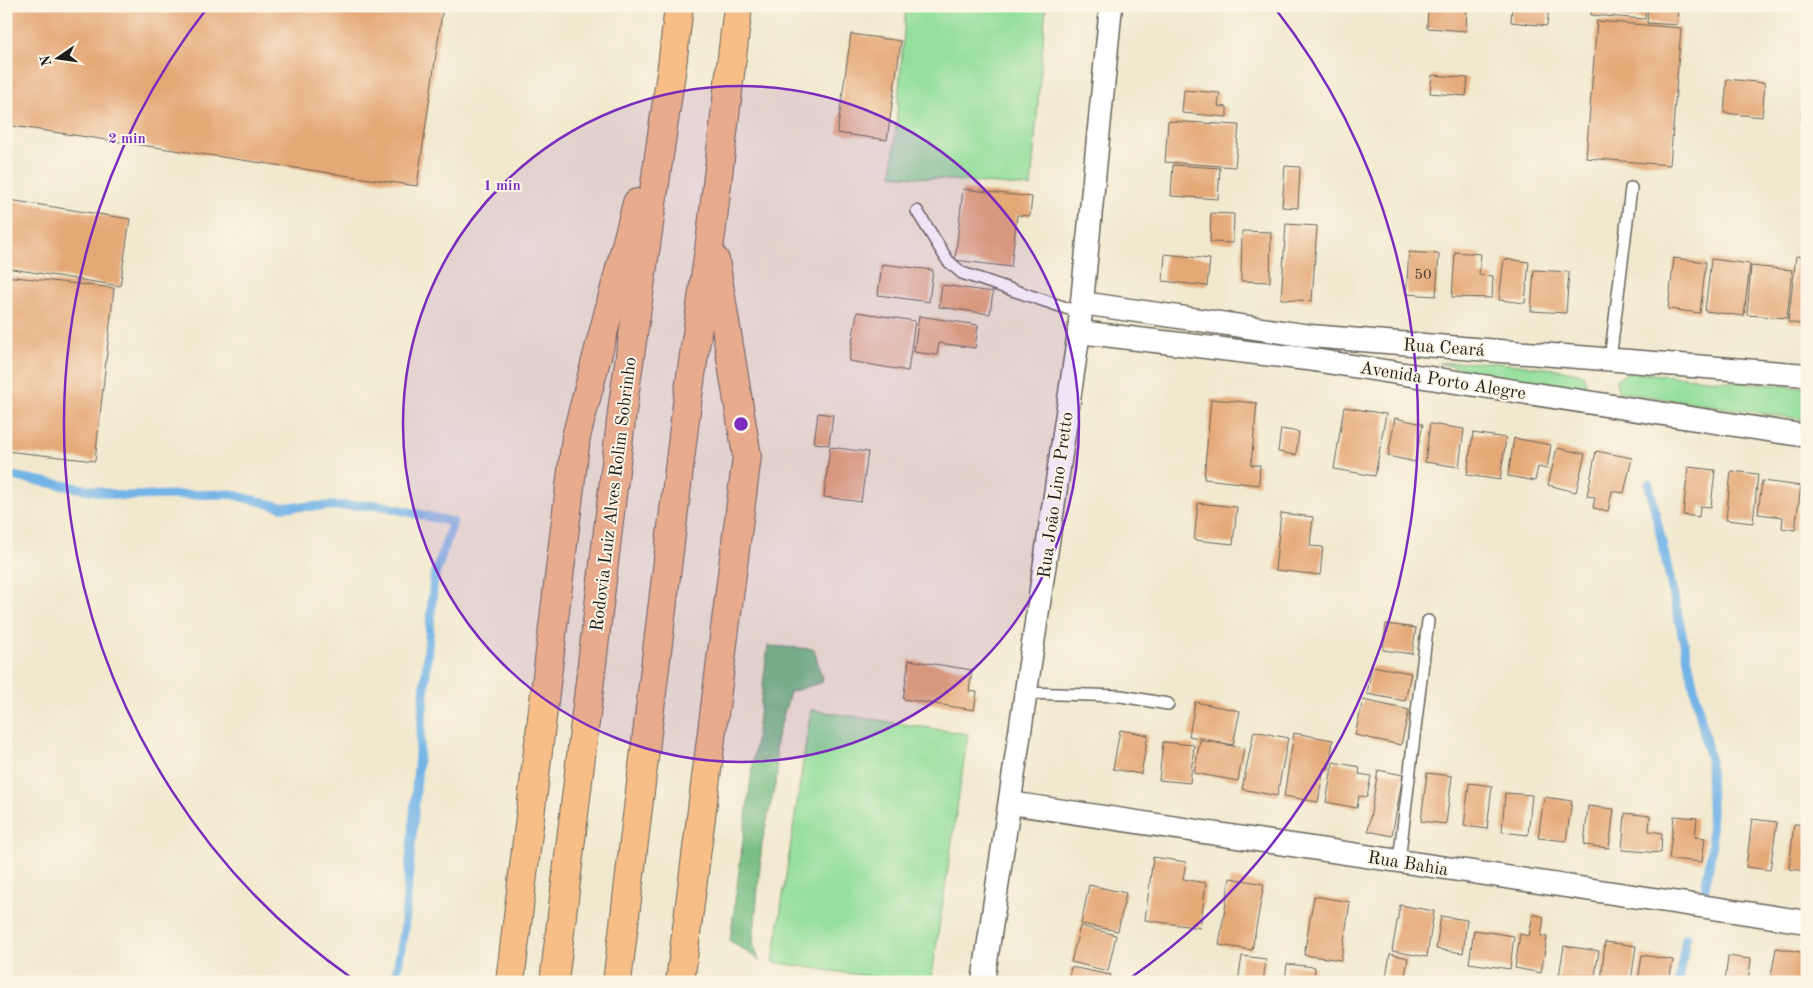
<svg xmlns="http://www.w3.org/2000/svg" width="1813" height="988" font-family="'Old Standard TT',serif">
  <rect width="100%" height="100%" fill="#fcf5e5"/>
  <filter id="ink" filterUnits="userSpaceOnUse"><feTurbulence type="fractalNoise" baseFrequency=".02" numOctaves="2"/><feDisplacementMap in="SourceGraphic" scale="10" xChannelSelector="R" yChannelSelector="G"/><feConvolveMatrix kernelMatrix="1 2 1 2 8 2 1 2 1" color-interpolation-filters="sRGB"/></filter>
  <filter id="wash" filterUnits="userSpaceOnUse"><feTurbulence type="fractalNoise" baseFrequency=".0096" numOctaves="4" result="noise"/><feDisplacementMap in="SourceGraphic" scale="20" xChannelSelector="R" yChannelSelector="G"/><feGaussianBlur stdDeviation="1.12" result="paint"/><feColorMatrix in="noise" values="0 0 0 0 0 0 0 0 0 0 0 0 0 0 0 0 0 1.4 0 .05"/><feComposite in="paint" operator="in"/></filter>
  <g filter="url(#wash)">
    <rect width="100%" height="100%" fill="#f1e9ce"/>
    <!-- green -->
    <g fill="#94df9b" stroke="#587e5c">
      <polygon points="906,6 1046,6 1031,187 892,175"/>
      <path d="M1490,362L1556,369L1582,374L1586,382L1583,388C1534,385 1487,374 1439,363Z"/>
      <polygon points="1628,372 1807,388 1807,420 1618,392 1616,380"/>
      <polygon points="811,710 968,734 931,982 905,982 773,962"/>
    </g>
    <!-- forest -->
    <polygon fill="#77be83" stroke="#4a6d50" points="768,646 814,649 823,682 790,692 776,741 777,776 762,843 753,944 759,960 730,941"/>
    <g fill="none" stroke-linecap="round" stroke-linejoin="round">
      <!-- stream -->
      <g stroke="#73b4e7" stroke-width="9">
        <polyline points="6,475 123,496 230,494 281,507 378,505 453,522 434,578 404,931 395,982"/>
        <polyline points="1649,484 1710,760 1712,849 1705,888"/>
        <polyline points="1679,982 1686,938"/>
      </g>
    </g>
    <g id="blocks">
      <!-- building -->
      <g fill="#e5a877">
        <polygon points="6,6 443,6 417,186 6,125"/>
        <polygon points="1428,6 1467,6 1466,31 1427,28"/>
        <polygon points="1512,6 1549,6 1547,26 1511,22"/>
        <polygon points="1592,6 1646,6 1645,19 1591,15"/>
        <polygon points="1648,6 1678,6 1677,25 1647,23"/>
        <polygon points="1597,21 1681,28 1670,165 1586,158"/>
        <polygon points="851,34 901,41 887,140 837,133"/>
        <polygon points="1432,75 1468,78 1466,96 1430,93"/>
        <polygon points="1727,79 1765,83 1762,117 1724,113"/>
        <polygon points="1805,82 1807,82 1807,122 1801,121"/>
        <polygon points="1184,90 1220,93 1218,106 1227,107 1227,117 1182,113"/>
        <polygon points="1168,121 1239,125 1235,167 1165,162"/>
        <polygon points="1173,165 1220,168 1218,199 1171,196"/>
        <polygon points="1285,166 1300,167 1298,208 1282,207"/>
        <polygon points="963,189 1032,197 1030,216 1017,215 1011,267 955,260"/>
        <polygon points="9,200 130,219 120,286 6,268 6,219"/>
        <polygon points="1211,213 1234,214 1233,243 1210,242"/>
        <polygon points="1286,224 1317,226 1312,301 1281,299"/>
        <polygon points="1242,231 1271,232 1270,282 1241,281"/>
        <polygon points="1409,252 1439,254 1436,296 1406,294"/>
        <polygon points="1455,252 1481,254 1479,275 1493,276 1492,298 1452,297"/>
        <polygon points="1165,254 1210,259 1207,286 1163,281"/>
        <polygon points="1796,256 1807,257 1807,325 1788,322"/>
        <polygon points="1674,258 1706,262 1700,313 1668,309"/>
        <polygon points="1504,259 1529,262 1525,303 1499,300"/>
        <polygon points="1711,259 1750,264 1744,316 1705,311"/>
        <polygon points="882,264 933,270 929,302 878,295"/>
        <polygon points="1751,266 1792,270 1787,318 1747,315"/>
        <polygon points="1534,270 1569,272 1566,313 1531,311"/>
        <polygon points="6,276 114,288 95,461 6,451"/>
        <polygon points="942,285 993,292 990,314 939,307"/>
        <polygon points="857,312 915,321 908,371 849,361"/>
        <polygon points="919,316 978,325 975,348 939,343 937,355 914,352"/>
        <polygon points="1211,399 1257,403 1251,465 1260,465 1259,485 1204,479"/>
        <polygon points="1344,407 1386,414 1375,476 1334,469"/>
        <polygon points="818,413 833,415 829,445 814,443"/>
        <polygon points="1395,418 1423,424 1415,462 1388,456"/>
        <polygon points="1430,424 1464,429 1459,467 1425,462"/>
        <polygon points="1281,429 1299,432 1296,455 1278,452"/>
        <polygon points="1473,433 1506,438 1500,480 1467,475"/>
        <polygon points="1514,438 1551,445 1547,469 1538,467 1535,481 1508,476"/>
        <polygon points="830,447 868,452 861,502 824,497"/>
        <polygon points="1557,448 1585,454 1576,492 1548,485"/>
        <polygon points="1596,451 1632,458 1624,493 1612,491 1608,511 1593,508 1595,497 1587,496"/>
        <polygon points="1688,467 1715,470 1711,507 1700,506 1699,517 1683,515"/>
        <polygon points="1731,471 1758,474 1753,523 1726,520"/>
        <polygon points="1762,481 1801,486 1795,530 1782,528 1783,517 1758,514"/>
        <polygon points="1198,503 1237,507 1233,544 1194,540"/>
        <polygon points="1281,513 1313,517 1310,546 1323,547 1320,575 1275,570"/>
        <polygon points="1386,624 1416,628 1412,654 1383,650"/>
        <polygon points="909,660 972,670 969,691 977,692 974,710 903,699"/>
        <polygon points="1372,666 1411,673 1405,701 1367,694"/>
        <polygon points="1363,700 1409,710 1401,745 1355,735"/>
        <polygon points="1195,702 1240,711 1233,745 1189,736"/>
        <polygon points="1120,730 1148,735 1141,774 1113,769"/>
        <polygon points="1254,731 1288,738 1277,796 1242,789"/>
        <polygon points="1294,733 1333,740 1329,769 1324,768 1318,802 1284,796"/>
        <polygon points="1200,740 1244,748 1238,781 1194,773"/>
        <polygon points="1163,742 1194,745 1190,783 1159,780"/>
        <polygon points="1333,762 1360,767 1359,774 1371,776 1367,797 1359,796 1357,808 1326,802"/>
        <polygon points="1378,770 1403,775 1392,836 1368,831"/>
        <polygon points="1427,773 1452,776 1446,824 1421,821"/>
        <polygon points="1469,783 1492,786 1487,829 1464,826"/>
        <polygon points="1505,793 1532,795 1528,835 1502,832"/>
        <polygon points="1544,797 1572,801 1566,841 1538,838"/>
        <polygon points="1588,806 1614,809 1609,848 1584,845"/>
        <polygon points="1625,813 1650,816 1649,831 1662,833 1661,853 1622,850"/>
        <polygon points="1674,816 1697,818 1695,837 1705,838 1702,862 1669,859"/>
        <polygon points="1752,819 1777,822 1770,870 1746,867"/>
        <polygon points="1794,824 1807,825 1807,871 1789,869"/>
        <polygon points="1153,857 1186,862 1183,879 1206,883 1200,928 1145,920"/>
        <polygon points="1230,878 1264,884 1252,950 1219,945"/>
        <polygon points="1089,885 1126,893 1118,931 1081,924"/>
        <polygon points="1314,896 1350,902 1341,960 1304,955"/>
        <polygon points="1400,905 1434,911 1427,957 1392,951"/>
        <polygon points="1533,914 1544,917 1541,936 1547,937 1541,973 1515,968 1520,934 1529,936"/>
        <polygon points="1441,916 1467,920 1463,953 1436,949"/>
        <polygon points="1080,926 1116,935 1108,971 1071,962"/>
        <polygon points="1474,930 1514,936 1510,969 1469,963"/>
        <polygon points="1605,942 1636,946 1631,982 1601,982"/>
        <polygon points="1564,946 1599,951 1594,982 1558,982"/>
        <polygon points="1776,948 1807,953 1802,982 1770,982"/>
        <polygon points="1390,954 1408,958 1404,982 1385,982"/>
        <polygon points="1642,955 1673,960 1669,982 1638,982"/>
        <polygon points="1242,956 1266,959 1263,982 1238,982"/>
        <polygon points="1728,956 1751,959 1748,982 1725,982"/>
        <polygon points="1287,964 1315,967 1314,982 1285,982"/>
        <polygon points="1071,967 1111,975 1109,982 1068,982"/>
      </g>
    </g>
  </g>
  <g filter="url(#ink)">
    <use href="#blocks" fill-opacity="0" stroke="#67645a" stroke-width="1"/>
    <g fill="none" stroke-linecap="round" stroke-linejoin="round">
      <!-- service casing -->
      <g stroke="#67645a" stroke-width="14">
        <g id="service">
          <polyline points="917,211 948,261 962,273 1081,313"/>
          <polyline points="1610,360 1631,188"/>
          <polyline points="1026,693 1121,696 1168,704"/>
          <polyline points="1399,861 1428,621"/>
        </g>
      </g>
      <!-- minor casing -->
      <g stroke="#67645a" stroke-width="25">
        <g id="minor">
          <polyline points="1082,303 1310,336 1807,375"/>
          <polyline points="1079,332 1307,359 1807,436"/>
          <polyline points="1010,803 1807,922"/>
          <polyline points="983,982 1079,332 1111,6"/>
        </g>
      </g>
      <!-- trunk casing -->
      <g stroke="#67645a" stroke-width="30">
        <g id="trunk">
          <polyline points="510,982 576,437 637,203"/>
          <polyline points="554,982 623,404 672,66 679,6"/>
          <polyline points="617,982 686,411 711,235 738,6"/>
          <polyline points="680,982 747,456 715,260"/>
        </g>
      </g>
      <!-- service -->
      <use href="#service" stroke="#fff" stroke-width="11"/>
      <!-- minor -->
      <use href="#minor" stroke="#fff" stroke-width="22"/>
      <!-- trunk -->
      <use href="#trunk" stroke="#f7be88" stroke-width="28"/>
    </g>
  </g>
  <!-- distance rings -->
  <circle cx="741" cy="424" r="338" fill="#7b2cbf" fill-opacity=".12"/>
  <g fill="none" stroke="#7b2cbf" stroke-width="2.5">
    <circle cx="741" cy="424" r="338"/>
    <path d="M353 979A677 677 0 0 1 208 7M1274 7A677 677 0 0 1 1129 979"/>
  </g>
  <g text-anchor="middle" stroke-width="4" stroke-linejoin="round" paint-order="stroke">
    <!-- number labels -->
    <g font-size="15" fill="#4e3f33">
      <text x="1423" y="279">50</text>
    </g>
    <!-- street labels -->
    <g font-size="18" fill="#1c1c1c" stroke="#fcf5e5">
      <text transform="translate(1444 347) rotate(4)" y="6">Rua Ceará</text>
      <text transform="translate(1443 380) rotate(9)" y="6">Avenida Porto Alegre</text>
      <text transform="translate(613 494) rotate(-83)" y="6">Rodovia Luiz Alves Rolim Sobrinho</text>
      <text transform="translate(1055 495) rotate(-82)" y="6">Rua João Lino Pretto</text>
      <text transform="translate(1408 863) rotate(9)" y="6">Rua Bahia</text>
    </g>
  </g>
  <circle cx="741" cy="424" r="8" fill="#7b2cbf" stroke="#fcf5e5" stroke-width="2.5"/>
  <g font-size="15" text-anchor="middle" font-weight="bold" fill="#7b2cbf" stroke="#fcf5e5" stroke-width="4" stroke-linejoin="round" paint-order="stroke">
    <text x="127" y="143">2 min</text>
    <text x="502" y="190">1 min</text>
  </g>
  <!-- margin -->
  <rect width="1813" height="988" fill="none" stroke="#fcf5e5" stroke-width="25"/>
  <!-- north arrow -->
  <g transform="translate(58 58) rotate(257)" stroke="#fcf5e5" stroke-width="4" paint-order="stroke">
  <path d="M0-4L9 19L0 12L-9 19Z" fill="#1c1c1c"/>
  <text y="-8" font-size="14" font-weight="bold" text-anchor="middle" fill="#1c1c1c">N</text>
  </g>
</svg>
